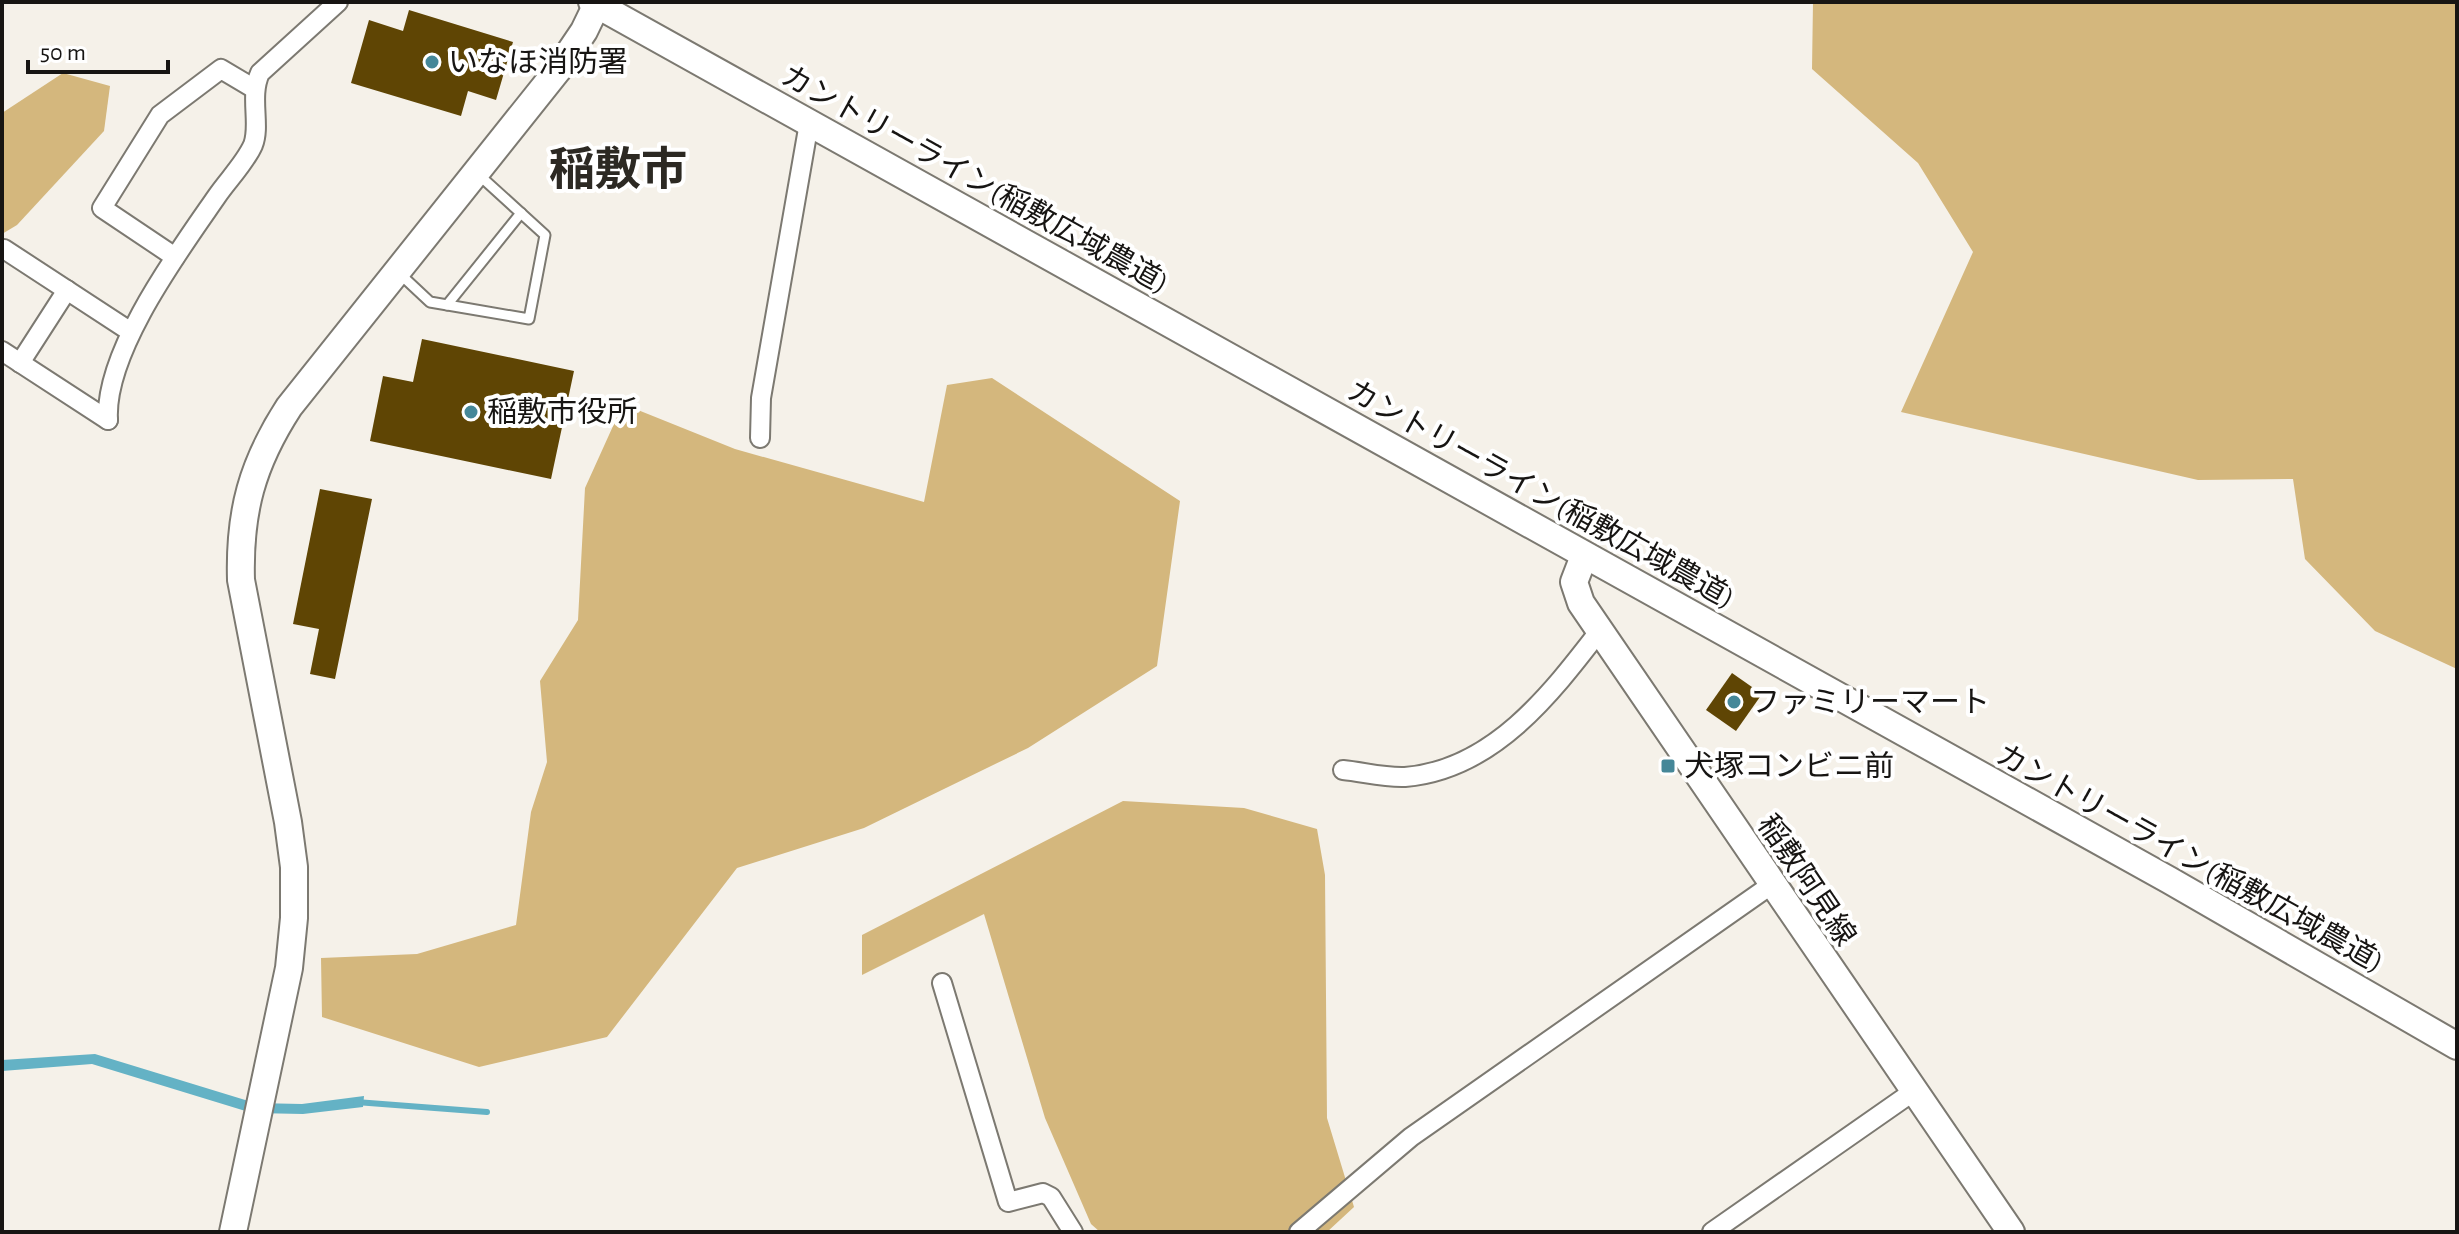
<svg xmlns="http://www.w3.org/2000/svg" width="2459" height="1234" font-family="'Alegreya Sans','Noto Sans JP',sans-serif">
  <rect width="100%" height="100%" fill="#f5f1e9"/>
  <!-- forest -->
  <g fill="#d4b77d">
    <polygon points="1813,2 2457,2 2457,669 2375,631 2305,559 2293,479 2198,480 1901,412 1973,252 1918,163 1812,69"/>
    <polygon points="63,73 110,86 104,131 17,225 2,234 2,113"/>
    <polygon points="992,378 1180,501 1157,666 1028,748 864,828 737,868 607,1037 479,1067 322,1017 321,958 417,954 516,925 531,812 547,762 540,681 578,620 585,488 623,404 735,449 924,502 947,385"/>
    <polygon points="1123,801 1244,808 1317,829 1325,875 1327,1118 1354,1207 1327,1232 1100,1232 1091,1224 1045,1118 984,914 862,975 862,935"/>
  </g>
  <!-- water -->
  <polygon fill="#64b2c5" points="95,1054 255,1103 302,1104 364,1096 363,1107 303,1114 252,1113 92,1064 2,1071 2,1060"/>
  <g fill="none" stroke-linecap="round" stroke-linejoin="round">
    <!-- stream -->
    <polyline stroke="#64b2c5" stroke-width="6" points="356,1102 487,1112"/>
  </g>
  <!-- building -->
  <g fill="#5f4504">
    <polygon points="409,10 513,42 496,100 468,91 461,116 351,83 369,20 403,31"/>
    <polygon points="422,339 574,371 551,479 370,441 383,376 413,382"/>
    <polygon points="320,489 372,499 335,679 310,674 319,629 293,624"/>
    <polygon points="1732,673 1762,694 1736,731 1706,710"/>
  </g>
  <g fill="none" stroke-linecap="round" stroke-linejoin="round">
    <!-- lane casing -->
    <g stroke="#7c7971" stroke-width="13">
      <g id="lane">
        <polyline points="399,273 430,302 529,319 545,235 479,175"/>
        <polyline points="447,305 521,213"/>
      </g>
    </g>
    <!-- street casing -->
    <g stroke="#7c7971" stroke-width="22">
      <g id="street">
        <polyline points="4,249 131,332"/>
        <polyline points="175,257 102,208 160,115 221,69 253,88"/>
        <polyline points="2,351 108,420"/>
        <polyline points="20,363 67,290"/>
        <path d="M108,420C104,352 179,251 217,196C228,180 245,163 253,145C261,125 249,97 260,73L338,2"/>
        <polyline points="760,438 761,398 809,123"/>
        <path d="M1343,770C1363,772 1385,778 1405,777C1493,770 1551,694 1601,629"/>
        <polyline points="942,983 1008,1202 1043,1193 1051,1197 1073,1232"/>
        <polyline points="1299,1232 1411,1137 1771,885"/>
        <polyline points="1712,1232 1914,1091"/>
      </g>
    </g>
    <!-- secondary casing -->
    <g stroke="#7c7971" stroke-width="30">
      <g id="secondary">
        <polyline points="592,2 2169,880 2457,1046"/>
        <polyline points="1584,556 1574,582 1581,603 2011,1232"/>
        <path d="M233,1232L289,968L294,918V867L288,822L241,580C239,512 252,464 289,407L557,71L584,31L598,2"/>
      </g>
    </g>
    <!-- lane -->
    <use href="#lane" stroke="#fff" stroke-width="9"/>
    <!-- street -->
    <use href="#street" stroke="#fff" stroke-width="18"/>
    <!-- secondary -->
    <use href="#secondary" stroke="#fff" stroke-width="26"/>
  </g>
  <!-- markers -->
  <g fill="#458798" stroke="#fff" stroke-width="3">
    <circle cx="432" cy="62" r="8"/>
    <circle cx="471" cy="412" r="8"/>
    <circle cx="1734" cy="702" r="8"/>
    <rect x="1660" y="758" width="16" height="16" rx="4"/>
  </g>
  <g text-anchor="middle" stroke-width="8" stroke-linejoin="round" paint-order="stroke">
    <!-- poi labels -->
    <g font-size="30" fill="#171513" stroke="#fff" text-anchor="start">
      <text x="448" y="72">いなほ消防署</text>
      <text x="487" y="422">稲敷市役所</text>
      <text x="1750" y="712">ファミリーマート</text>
      <text x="1684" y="776">犬塚コンビニ前</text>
    </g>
    <!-- street labels -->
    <g font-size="30" fill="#171513" stroke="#fff">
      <text transform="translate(975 179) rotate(29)" y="10">カントリーライン(稲敷広域農道)</text>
      <text transform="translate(1541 494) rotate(29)" y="10">カントリーライン(稲敷広域農道)</text>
      <text transform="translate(2190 858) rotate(29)" y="10">カントリーライン(稲敷広域農道)</text>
      <text transform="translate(1807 880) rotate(56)" y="10">稲敷阿見線</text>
    </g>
    <!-- town labels -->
    <g font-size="46" font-weight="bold" fill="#2c2923" stroke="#fff">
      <text x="618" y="185">稲敷市</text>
    </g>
  </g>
  <!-- border -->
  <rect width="2459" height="1234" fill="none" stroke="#171513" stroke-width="8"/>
  <!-- scale -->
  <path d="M28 60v12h140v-12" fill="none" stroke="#171513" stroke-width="4"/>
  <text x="40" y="60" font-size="24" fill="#171513" stroke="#ffffff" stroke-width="6" paint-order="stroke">50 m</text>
</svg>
